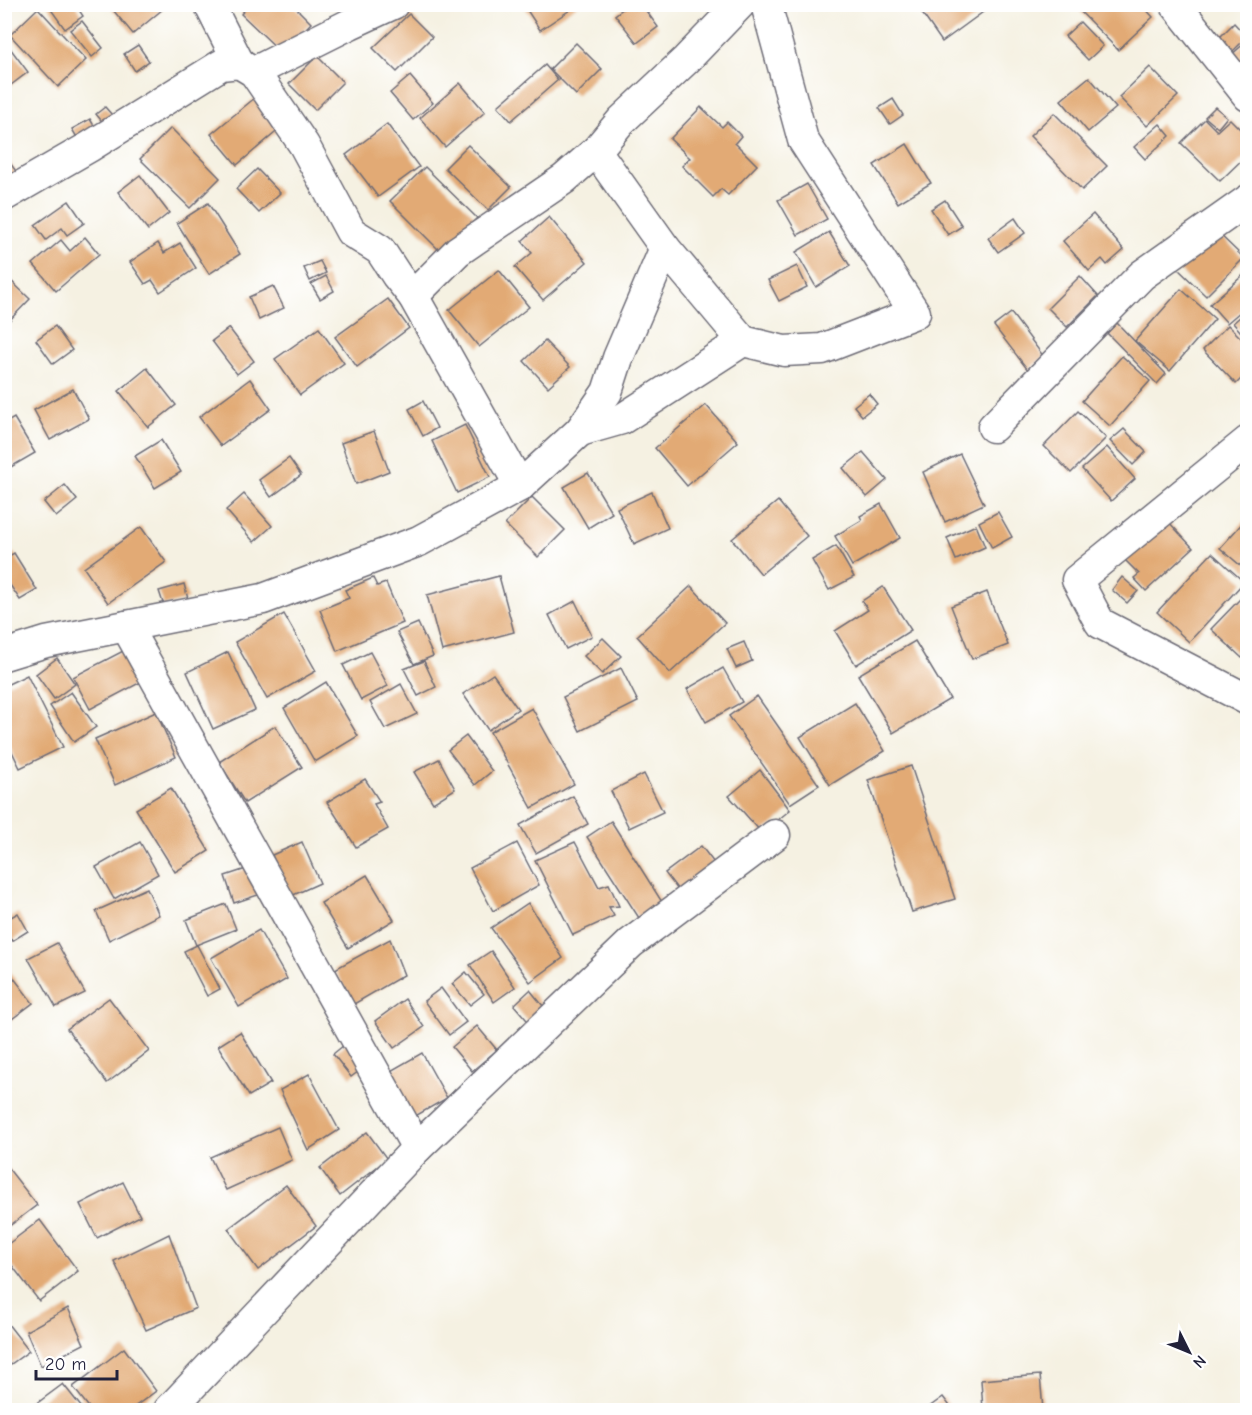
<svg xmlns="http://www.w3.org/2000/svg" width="1252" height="1415" font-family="'Comic Neue',sans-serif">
  <rect width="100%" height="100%" fill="#fff"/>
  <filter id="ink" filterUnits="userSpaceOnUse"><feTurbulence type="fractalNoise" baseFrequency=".0167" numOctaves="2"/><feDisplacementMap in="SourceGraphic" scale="12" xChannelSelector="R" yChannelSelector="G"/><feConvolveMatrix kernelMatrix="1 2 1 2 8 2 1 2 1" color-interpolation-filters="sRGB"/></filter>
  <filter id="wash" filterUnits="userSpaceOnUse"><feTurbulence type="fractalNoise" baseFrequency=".008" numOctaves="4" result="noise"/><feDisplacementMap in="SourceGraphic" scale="24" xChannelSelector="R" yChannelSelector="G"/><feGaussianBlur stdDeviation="1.35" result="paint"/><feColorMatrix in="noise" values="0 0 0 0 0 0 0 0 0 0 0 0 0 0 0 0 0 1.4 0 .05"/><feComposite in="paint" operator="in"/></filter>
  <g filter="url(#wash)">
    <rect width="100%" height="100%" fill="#f5f1e2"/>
    <g id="blocks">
      <!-- building -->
      <g fill="#e2aa75">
        <polygon points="47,4 75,4 83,16 65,29"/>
        <polygon points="108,4 159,4 163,9 133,34"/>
        <polygon points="250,4 292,4 311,23 282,53 241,14"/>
        <polygon points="523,4 579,4 540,30"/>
        <polygon points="629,4 641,4 658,27 637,43 615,15"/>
        <polygon points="919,4 994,4 942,42 917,6"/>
        <polygon points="1077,4 1141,4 1153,17 1118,50 1075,6"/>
        <polygon points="38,8 86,60 58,87 10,35"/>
        <polygon points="409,14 432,37 397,72 373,48"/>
        <polygon points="82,21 103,48 92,57 70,30"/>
        <polygon points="1080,22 1103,46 1088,60 1065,36"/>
        <polygon points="1234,23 1247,37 1233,51 1220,37"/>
        <polygon points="4,40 28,72 11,85 4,77"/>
        <polygon points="1248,40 1248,70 1244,74 1228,58"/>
        <polygon points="576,43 602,69 576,95 550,69"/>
        <polygon points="138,45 149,61 135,71 124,54"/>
        <polygon points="317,56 343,82 315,110 289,84"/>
        <polygon points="545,65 558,80 511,121 498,106"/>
        <polygon points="1150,67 1178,96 1147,126 1119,97"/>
        <polygon points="410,76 433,103 413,120 390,93"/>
        <polygon points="1089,77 1116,108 1088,132 1061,100"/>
        <polygon points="460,83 485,112 445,147 420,118"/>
        <polygon points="256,97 281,128 237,165 211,134"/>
        <polygon points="893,99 903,115 890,124 879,108"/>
        <polygon points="105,107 119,123 110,131 96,114"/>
        <polygon points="701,107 722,127 727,122 741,136 735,143 757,165 728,195 721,189 713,197 682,166 690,158 670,139"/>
        <polygon points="1215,107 1227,117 1218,128 1205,117"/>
        <polygon points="1054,113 1107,166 1082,190 1030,136"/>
        <polygon points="90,119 103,141 85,151 72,129"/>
        <polygon points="1205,119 1217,131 1230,119 1248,137 1248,154 1220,181 1181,143"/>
        <polygon points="387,124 419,167 378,197 346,155"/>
        <polygon points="1160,124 1170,136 1145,159 1134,147"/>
        <polygon points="171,128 220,178 190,208 140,159"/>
        <polygon points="907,144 931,183 898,203 874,165"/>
        <polygon points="468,145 511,187 488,210 445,168"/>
        <polygon points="7,159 21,178 4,186 4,161"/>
        <polygon points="425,167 477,218 442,253 390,201"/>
        <polygon points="257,169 280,193 259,213 236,189"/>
        <polygon points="140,175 169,213 148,230 118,192"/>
        <polygon points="807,184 827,219 798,235 778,200"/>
        <polygon points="945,200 962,226 948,235 931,209"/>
        <polygon points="69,201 84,223 67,235 62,228 46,240 35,225"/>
        <polygon points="208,203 240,254 209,274 177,223"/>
        <polygon points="1093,214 1124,250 1107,265 1102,259 1089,271 1063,241"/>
        <polygon points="549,217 587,262 543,300 515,267 532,253 522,241"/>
        <polygon points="1015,218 1025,233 998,252 988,238"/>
        <polygon points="1214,229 1244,258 1206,296 1177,268"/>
        <polygon points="829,232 850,266 816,287 796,252"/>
        <polygon points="85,237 99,254 56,291 33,264 61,240 70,251"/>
        <polygon points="158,243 164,253 180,243 196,268 160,292 152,280 145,284 130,262"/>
        <polygon points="320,261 326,273 310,281 304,268"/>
        <polygon points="797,266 807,287 779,301 768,280"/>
        <polygon points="499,270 529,307 479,347 449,310"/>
        <polygon points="1248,271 1248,305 1227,323 1210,304"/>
        <polygon points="326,276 334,291 320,299 311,284"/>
        <polygon points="1080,276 1098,296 1067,327 1048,308"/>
        <polygon points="7,277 30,299 5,325 5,279"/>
        <polygon points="273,286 284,308 259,320 249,297"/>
        <polygon points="1181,289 1215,319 1170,371 1135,341"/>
        <polygon points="388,299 409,328 357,367 335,337"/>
        <polygon points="1248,310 1248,340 1233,323"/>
        <polygon points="1011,313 1044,357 1028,370 994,326"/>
        <polygon points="1117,323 1166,374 1157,384 1107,333"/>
        <polygon points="1228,325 1248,345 1248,372 1236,384 1203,350"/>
        <polygon points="55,326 72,350 53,364 36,340"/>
        <polygon points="229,328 254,361 237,374 212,341"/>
        <polygon points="319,328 344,363 300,395 275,359"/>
        <polygon points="545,341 570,367 548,387 524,361"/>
        <polygon points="1122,356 1150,381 1110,426 1082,401"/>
        <polygon points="147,368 176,405 148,427 119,391"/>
        <polygon points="250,379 271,409 221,446 199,417"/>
        <polygon points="73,389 89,419 50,440 34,410"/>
        <polygon points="869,394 877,404 862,416 854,406"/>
        <polygon points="423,401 437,428 423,436 409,409"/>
        <polygon points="706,405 738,442 687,486 655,448"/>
        <polygon points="1078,411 1106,438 1071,473 1044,446"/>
        <polygon points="14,418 35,453 4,471 4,424"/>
        <polygon points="465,425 490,477 457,493 432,441"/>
        <polygon points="1124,429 1146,452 1133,465 1110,441"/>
        <polygon points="374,431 389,471 356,484 341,443"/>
        <polygon points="161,440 181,472 155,488 135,456"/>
        <polygon points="1107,447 1135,479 1111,501 1082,469"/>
        <polygon points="863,452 887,480 867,497 843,468"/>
        <polygon points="960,454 984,504 945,522 923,472"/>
        <polygon points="289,458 301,475 271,497 259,480"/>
        <polygon points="588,473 612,513 588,528 564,487"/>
        <polygon points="65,485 77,500 56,517 44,502"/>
        <polygon points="652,492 668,528 634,544 617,508"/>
        <polygon points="244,494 272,526 254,542 226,510"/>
        <polygon points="532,497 565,530 538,557 505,524"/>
        <polygon points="778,501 807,536 761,574 732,539"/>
        <polygon points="881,504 900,538 852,566 835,536 862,520 860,516"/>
        <polygon points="998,512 1012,537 992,548 979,522"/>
        <polygon points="1248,517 1248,572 1220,548"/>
        <polygon points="1167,520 1193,548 1146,591 1134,578 1139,574 1124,559"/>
        <polygon points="976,525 985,547 956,560 947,538"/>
        <polygon points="141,527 166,562 108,603 84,568"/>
        <polygon points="836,546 854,577 829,590 812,560"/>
        <polygon points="14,553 37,590 20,600 4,576 4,559"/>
        <polygon points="1212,553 1244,582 1189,642 1157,612"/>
        <polygon points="499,576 514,632 442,651 427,595"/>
        <polygon points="1122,577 1138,591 1127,603 1112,590"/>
        <polygon points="373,578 377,586 386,583 403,623 337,651 320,610 349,598 345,590"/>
        <polygon points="184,584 188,599 164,606 159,591"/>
        <polygon points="691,586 725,623 670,673 637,636"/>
        <polygon points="883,587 911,630 856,665 835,631 868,610 862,601"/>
        <polygon points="987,592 1008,645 972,659 951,606"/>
        <polygon points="1240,599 1245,603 1248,600 1248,652 1242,658 1211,629"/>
        <polygon points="575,601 592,636 566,649 549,615"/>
        <polygon points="284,614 316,671 267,699 235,642"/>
        <polygon points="418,623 433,656 414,664 397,632"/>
        <polygon points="603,638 621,656 602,674 584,656"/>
        <polygon points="915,641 950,699 893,733 858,675"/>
        <polygon points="744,642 752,661 736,668 727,649"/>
        <polygon points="127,649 143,681 90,709 73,677"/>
        <polygon points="228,652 255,710 213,729 187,672"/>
        <polygon points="370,652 388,686 361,700 343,665"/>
        <polygon points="57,658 75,684 54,699 36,674"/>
        <polygon points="424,661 436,687 418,696 404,669"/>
        <polygon points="621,668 638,702 580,731 563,697"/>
        <polygon points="723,668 742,702 706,722 687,689"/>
        <polygon points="493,674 518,709 488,730 463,694"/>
        <polygon points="27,675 63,747 20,768 4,735 4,686"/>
        <polygon points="326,682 358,736 315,762 284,708"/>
        <polygon points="401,684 417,714 385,729 370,702"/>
        <polygon points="71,692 96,727 74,742 50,706"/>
        <polygon points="757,696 819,785 790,804 729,716"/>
        <polygon points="855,703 885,751 830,785 800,737"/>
        <polygon points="532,708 574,784 532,808 490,732"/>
        <polygon points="156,712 176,757 115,785 95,739"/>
        <polygon points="275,726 302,767 245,803 219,762"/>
        <polygon points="466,736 492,771 475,785 448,750"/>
        <polygon points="439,759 455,789 433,803 414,772"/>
        <polygon points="911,766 955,899 912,912 868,780"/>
        <polygon points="760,770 790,810 762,833 729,796"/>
        <polygon points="644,774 663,812 629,828 611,791"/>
        <polygon points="365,779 380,802 374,804 388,829 356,847 327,802"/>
        <polygon points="171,788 209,851 175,872 136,809"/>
        <polygon points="573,796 588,824 536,853 520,825"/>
        <polygon points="611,821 662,902 639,918 587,837"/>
        <polygon points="140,842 158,874 114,899 96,867"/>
        <polygon points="302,842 320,883 291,896 272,855"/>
        <polygon points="575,842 599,887 609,884 619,906 609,907 614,916 573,935 535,860"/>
        <polygon points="517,843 539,885 493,911 470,868"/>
        <polygon points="701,846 721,872 685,899 665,873"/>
        <polygon points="255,866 264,893 234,903 225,876"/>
        <polygon points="367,875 394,920 348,948 321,903"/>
        <polygon points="147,888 159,915 109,940 96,911"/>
        <polygon points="528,903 563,958 530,982 491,928"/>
        <polygon points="226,904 236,929 196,945 186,920"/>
        <polygon points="18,913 28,931 12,941 4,929 4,921"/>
        <polygon points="259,930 287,979 239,1007 211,958"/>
        <polygon points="390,939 404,975 354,1004 335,969"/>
        <polygon points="57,943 85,993 56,1007 28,958"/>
        <polygon points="197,945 220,989 207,996 184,951"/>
        <polygon points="491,951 515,987 494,1002 470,965"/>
        <polygon points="4,965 33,1003 4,1025"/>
        <polygon points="466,972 484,994 470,1005 452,984"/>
        <polygon points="441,988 466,1022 449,1035 424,1001"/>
        <polygon points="530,990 548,1012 532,1026 514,1005"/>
        <polygon points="109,998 149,1051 107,1083 67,1029"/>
        <polygon points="405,999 424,1027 394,1048 375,1021"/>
        <polygon points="477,1026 497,1050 472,1071 452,1047"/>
        <polygon points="240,1032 271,1083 249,1096 218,1046"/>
        <polygon points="349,1041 367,1065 351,1077 333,1054"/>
        <polygon points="422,1053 447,1098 412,1118 387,1073"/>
        <polygon points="309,1074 339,1130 308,1150 280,1090"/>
        <polygon points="278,1127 292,1160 226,1190 210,1157"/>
        <polygon points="367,1132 387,1159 340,1196 320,1168"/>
        <polygon points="4,1163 37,1205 4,1230"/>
        <polygon points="123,1182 140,1216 97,1238 80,1204"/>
        <polygon points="286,1185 316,1226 258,1270 228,1229"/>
        <polygon points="40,1220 78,1271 39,1301 4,1255 4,1247"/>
        <polygon points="169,1234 196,1308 146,1330 114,1261"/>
        <polygon points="68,1308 84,1344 41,1366 26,1331"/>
        <polygon points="4,1319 29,1351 4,1369"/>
        <polygon points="124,1348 156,1391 130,1410 91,1410 73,1387"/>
        <polygon points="1040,1375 1043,1410 983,1410 981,1380"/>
        <polygon points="63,1384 82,1408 78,1410 28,1410"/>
        <polygon points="943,1397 953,1410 925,1410"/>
      </g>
    </g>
  </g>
  <g filter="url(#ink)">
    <use href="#blocks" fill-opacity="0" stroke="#6c6a75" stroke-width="1.5"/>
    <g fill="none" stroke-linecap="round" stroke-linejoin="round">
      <!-- minor casing -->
      <g stroke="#6c6a75" stroke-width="33">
        <g id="minor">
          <polyline points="209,4 239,63"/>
          <polyline points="740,4 686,60 621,121 596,151 665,248 743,341 784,351 822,349 915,313 803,140 766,4"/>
          <polyline points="1175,4 1248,96"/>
          <polyline points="254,72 350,24 393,4"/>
          <polyline points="4,196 89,147 221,65 239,63 254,72 304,145 351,232 380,250 397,276 413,296 458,251 564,179 596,151"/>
          <polyline points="413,296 520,486"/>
          <polyline points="993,427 1142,275 1248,200"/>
          <polyline points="580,431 622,419 743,341"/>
          <polyline points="1248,441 1077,580 1100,623 1248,700"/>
          <polyline points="126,626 417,1148"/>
          <polyline points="4,655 46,642 263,599 419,541 520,486 580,431 607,392 618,358 665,248"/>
          <polyline points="169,1410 417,1148 631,943 775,835"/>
        </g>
      </g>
      <!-- minor -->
      <use href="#minor" stroke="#fff" stroke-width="30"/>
    </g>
  </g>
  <!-- margin -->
  <rect width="1252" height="1415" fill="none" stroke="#fff" stroke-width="24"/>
  <!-- north arrow -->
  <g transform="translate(1189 1352) rotate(133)" stroke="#ffffff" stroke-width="4.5" paint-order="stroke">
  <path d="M0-4.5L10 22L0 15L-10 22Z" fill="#22223b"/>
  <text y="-9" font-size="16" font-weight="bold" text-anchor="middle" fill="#22223b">N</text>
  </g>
  <!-- scale -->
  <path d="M36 1370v9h81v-9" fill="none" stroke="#22223b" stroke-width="3"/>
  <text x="45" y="1370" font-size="18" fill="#22223b" stroke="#ffffff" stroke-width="4.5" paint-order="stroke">20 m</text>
</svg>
